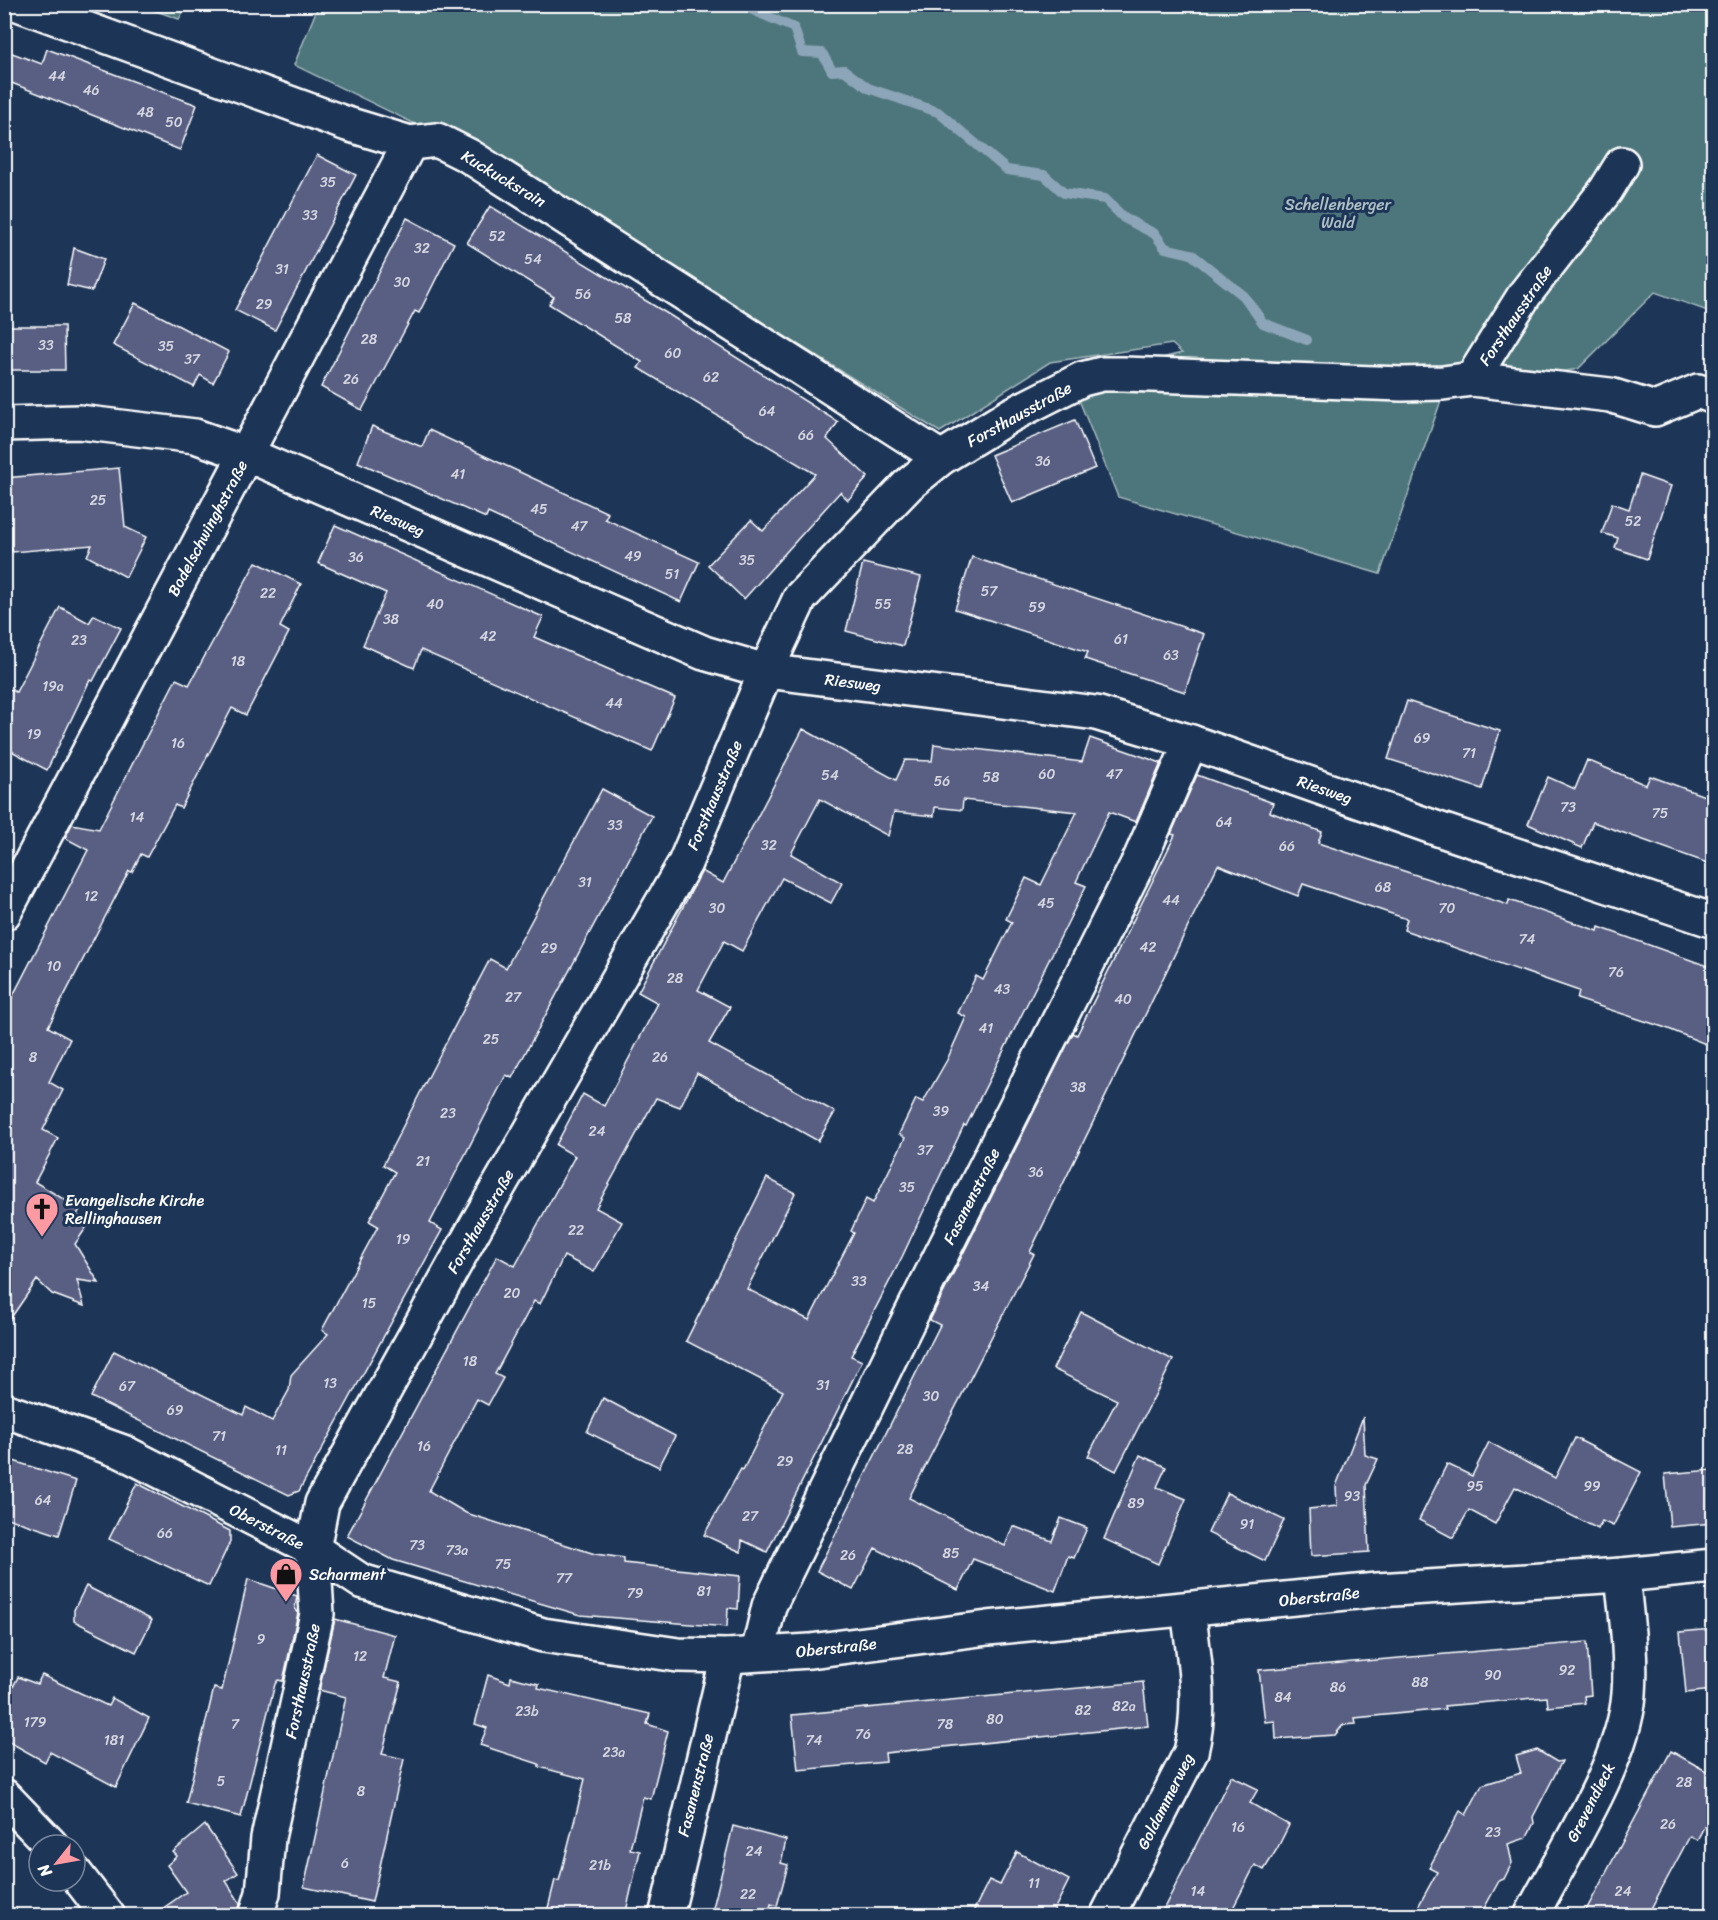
<svg xmlns="http://www.w3.org/2000/svg" width="1718" height="1920" font-family="Sriracha,sans-serif">
  <rect width="100%" height="100%" fill="#1d3557"/>
  <filter id="ink" filterUnits="userSpaceOnUse"><feTurbulence type="fractalNoise" baseFrequency=".0167" numOctaves="2"/><feDisplacementMap in="SourceGraphic" scale="12" xChannelSelector="R" yChannelSelector="G"/><feConvolveMatrix kernelMatrix="1 2 1 2 8 2 1 2 1" color-interpolation-filters="sRGB"/></filter>
  <g filter="url(#ink)">
    <!-- green -->
    <g fill="#4d767b" stroke="#a6babd" stroke-width="1.5">
      <polygon points="319,4 1713,5 1713,313 1655,292 1578,369 1444,392 1380,574 1118,497 1071,380 1182,353 1172,344 1050,362 940,432 540,185 294,65"/>
      <polygon points="139,5 187,5 179,19"/>
    </g>
    <g fill="none" stroke-linecap="round" stroke-linejoin="round">
      <!-- stream -->
      <polyline stroke="#8da5b8" stroke-width="10" points="739,4 794,28 802,52 822,53 832,71 844,70 868,88 938,112 1007,170 1044,175 1064,193 1105,199 1124,218 1155,234 1165,248 1191,254 1244,296 1263,323 1307,340"/>
    </g>
    <!-- building -->
    <g fill="#595e83" stroke="#fff" stroke-width="1.5">
      <polygon points="47,49 197,105 180,150 4,80 4,50 42,64"/>
      <polygon points="317,155 356,175 275,330 235,310"/>
      <polygon points="490,206 671,316 838,422 827,439 868,477 848,500 840,492 744,599 708,565 751,520 763,531 815,474 638,368 642,362 549,304 554,297 467,243"/>
      <polygon points="407,218 454,243 419,313 415,311 362,410 321,387"/>
      <polygon points="74,248 104,259 92,291 67,285"/>
      <polygon points="135,303 229,352 213,383 200,375 194,387 113,345"/>
      <polygon points="4,326 64,326 65,370 4,370"/>
      <polygon points="1075,420 1095,468 1012,503 991,455"/>
      <polygon points="372,426 422,447 429,430 608,513 605,519 699,562 681,602 488,513 486,518 358,462"/>
      <polygon points="119,468 125,527 146,537 126,577 87,556 92,545 12,552 12,548 4,549 4,478"/>
      <polygon points="1640,475 1671,486 1647,559 1615,548 1618,538 1602,533 1612,503 1629,509"/>
      <polygon points="335,525 543,617 534,637 675,698 652,751 421,650 414,668 363,645 386,593 318,563"/>
      <polygon points="972,557 1204,634 1185,692 1085,659 1088,652 955,609"/>
      <polygon points="256,562 301,584 280,627 289,632 246,715 232,708 181,808 175,805 147,857 141,854 132,872 129,871 48,1027 70,1039 49,1082 63,1090 43,1130 58,1138 35,1182 80,1209 77,1215 80,1217 79,1219 88,1225 75,1244 99,1283 77,1280 84,1306 52,1294 37,1280 4,1328 4,1013 88,850 65,838 72,824 99,829 176,679 189,685"/>
      <polygon points="863,563 921,577 903,646 846,631"/>
      <polygon points="60,607 89,623 94,615 121,628 93,681 90,680 47,770 4,747 4,687 16,692"/>
      <polygon points="1407,701 1500,731 1482,789 1388,759"/>
      <polygon points="803,729 896,780 905,760 932,761 934,744 1082,762 1090,738 1161,763 1136,822 1109,812 1076,882 1086,886 966,1126 964,1125 902,1257 851,1356 862,1361 767,1552 742,1540 741,1552 704,1535 741,1469 743,1470 783,1391 686,1341 767,1178 795,1193 747,1289 809,1320 854,1233 851,1231 866,1199 873,1203 905,1138 899,1134 916,1099 923,1102 947,1060 966,1017 958,1013 976,976 983,980 1012,922 1006,919 1026,878 1041,885 1077,812 963,800 962,810 935,807 934,816 894,812 888,836 820,799 791,854 842,883 831,903 782,878 742,951 724,941 698,990 730,1007 709,1043 835,1112 818,1141 697,1073 680,1107 656,1098 596,1208 622,1222 594,1272 564,1256 540,1304 534,1301 495,1374 503,1378 488,1405 477,1399 429,1491 466,1513 595,1554 624,1558 624,1563 740,1576 738,1609 728,1608 727,1627 580,1615 393,1560 347,1536 497,1256 515,1266 575,1156 556,1145 583,1094 604,1106 658,1003 638,992 702,871 723,883"/>
      <polygon points="1587,760 1646,785 1650,776 1713,799 1713,865 1593,822 1582,848 1528,824 1548,777 1575,789"/>
      <polygon points="1197,775 1273,803 1270,812 1322,832 1318,843 1508,905 1509,900 1598,931 1599,927 1713,968 1713,1047 1666,1028 1577,999 1579,991 1404,930 1407,919 1303,884 1298,896 1218,865 1030,1252 1034,1254 909,1498 1005,1546 1013,1526 1052,1541 1061,1518 1087,1528 1074,1558 1068,1556 1055,1591 973,1559 958,1590 875,1548 853,1590 817,1571 940,1325 930,1320 1073,1033 1077,1035 1175,835 1171,834"/>
      <polygon points="602,789 652,816 512,1078 506,1075 430,1223 442,1230 299,1491 289,1495 91,1397 114,1351 243,1415 246,1407 272,1421 289,1390 291,1375 328,1334 322,1330 378,1226 369,1221 395,1172 383,1165 437,1060 490,959 506,968"/>
      <polygon points="1081,1312 1173,1360 1116,1471 1088,1456 1117,1400 1053,1369"/>
      <polygon points="603,1398 675,1436 659,1467 587,1432"/>
      <polygon points="1363,1417 1365,1455 1378,1459 1366,1485 1369,1552 1311,1556 1309,1509 1337,1506 1336,1486"/>
      <polygon points="1575,1438 1641,1472 1613,1526 1602,1521 1598,1529 1515,1487 1495,1524 1469,1510 1453,1538 1419,1520 1447,1464 1472,1476 1489,1442 1555,1478"/>
      <polygon points="1140,1455 1166,1467 1157,1487 1186,1499 1158,1564 1104,1539"/>
      <polygon points="4,1458 76,1481 59,1535 4,1517"/>
      <polygon points="1713,1470 1713,1523 1670,1527 1665,1474"/>
      <polygon points="137,1483 230,1531 230,1542 209,1586 109,1539"/>
      <polygon points="1227,1493 1284,1520 1265,1561 1208,1533"/>
      <polygon points="248,1579 297,1596 295,1608 298,1613 283,1681 278,1680 275,1684 241,1817 186,1803 214,1688 222,1690"/>
      <polygon points="86,1586 152,1620 136,1652 74,1621 74,1610"/>
      <polygon points="335,1619 395,1635 384,1678 401,1682 382,1754 404,1759 372,1902 304,1887 346,1697 319,1690"/>
      <polygon points="1713,1629 1713,1690 1686,1693 1680,1632"/>
      <polygon points="1587,1642 1591,1695 1584,1696 1585,1703 1548,1707 1547,1697 1444,1706 1445,1709 1355,1718 1356,1724 1343,1725 1335,1735 1276,1739 1275,1721 1265,1722 1259,1670"/>
      <polygon points="42,1675 108,1706 112,1698 149,1718 116,1787 50,1752 45,1762 4,1739 4,1705 18,1677 37,1684"/>
      <polygon points="488,1675 510,1683 511,1677 539,1684 538,1688 650,1714 647,1724 668,1731 651,1799 643,1797 630,1849 640,1851 625,1916 546,1916 555,1880 559,1881 585,1779 539,1767 539,1764 480,1745 487,1728 475,1724"/>
      <polygon points="1143,1682 1148,1726 885,1753 886,1762 798,1770 792,1715"/>
      <polygon points="1537,1750 1557,1762 1562,1761 1533,1817 1534,1823 1526,1838 1508,1844 1512,1863 1504,1879 1499,1881 1480,1916 1413,1916 1437,1872 1429,1868 1460,1811 1466,1815 1482,1785 1521,1773 1516,1756"/>
      <polygon points="1671,1751 1713,1775 1713,1810 1697,1840 1690,1836 1647,1916 1583,1916"/>
      <polygon points="1231,1776 1258,1789 1250,1803 1289,1825 1277,1849 1264,1870 1255,1865 1229,1916 1160,1916"/>
      <polygon points="205,1825 238,1873 226,1881 240,1903 238,1916 152,1916 186,1892 167,1865 177,1856 173,1852"/>
      <polygon points="733,1826 786,1840 781,1863 788,1865 777,1906 771,1904 768,1916 711,1916"/>
      <polygon points="1017,1852 1069,1880 1053,1912 1059,1916 971,1916 989,1880 1000,1885"/>
    </g>
    <g fill="none" stroke-linecap="round" stroke-linejoin="round">
      <!-- minor casing -->
      <g stroke="#fff" stroke-width="38">
        <g id="minor">
          <polyline points="18,4 347,124 410,143 437,140 469,156 941,458"/>
          <polyline points="1472,379 1610,395 1655,409 1698,391 1714,397"/>
          <polyline points="4,424 79,422 195,436 246,454 704,653 766,671 1096,713 1191,742 1441,830 1714,921"/>
          <polyline points="4,913 410,143"/>
          <polyline points="4,1410 123,1452 313,1549 361,1581 543,1635 678,1655 728,1656 810,1651 988,1628 1377,1590 1622,1575 1714,1566"/>
          <polyline points="758,1653 769,1606 910,1317 1140,859 1191,742"/>
          <polyline points="256,1916 263,1893 268,1838 317,1614 313,1549 322,1503 477,1224 685,863 766,671 800,598 908,485 941,458 1011,415 1082,379 1102,374 1123,374 1402,384 1443,383 1472,379 1525,294 1606,190 1622,164"/>
          <polyline points="666,1916 728,1656"/>
          <path d="M1107,1916L1191,1752C1203,1703 1194,1658 1188,1609"/>
          <path d="M1531,1916C1563,1854 1624,1762 1629,1694C1632,1655 1626,1614 1622,1575"/>
        </g>
      </g>
      <!-- major casing -->
      <g stroke="#fff" stroke-width="38">
        <g id="major">
          <polyline points="4,1796 51,1845"/>
          <polyline points="75,1873 108,1916"/>
        </g>
      </g>
      <!-- minor -->
      <use href="#minor" stroke="#1d3557" stroke-width="33"/>
      <!-- major -->
      <use href="#major" stroke="#1d3557" stroke-width="33"/>
    </g>
  </g>
  <!-- icons -->
  <defs>
    <g id="church-pin" transform="scale(1.725)"><path d="M0 17L-7.5 6A9.5 9.5 0 1 1 7.5 6Z" fill="#ff9aa2" stroke="#1d3557"/><path d="M-1.2-6h2.4v3.5h3.3v2.4h-3.3V6h-2.4V-.1h-3.3v-2.4h3.3Z" fill="#111"/></g>
    <g id="shop-pin" transform="scale(1.725)"><path d="M0 17L-7.5 6A9.5 9.5 0 1 1 7.5 6Z" fill="#ff9aa2" stroke="#1d3557"/><path d="M-5-2.5h2.3a2.7 3.5 0 0 1 5.4 0H5L5.5 6h-11ZM-1.5-2.5h3a1.5 2.3 0 0 0-3 0Z" fill="#111"/></g>
  </defs>
  <g fill-rule="evenodd">
    <use href="#church-pin" x="42" y="1209"/>
    <use href="#shop-pin" x="286" y="1574"/>
  </g>
  <g text-anchor="middle" stroke-width="6" stroke-linejoin="round" paint-order="stroke">
    <!-- number labels -->
    <g font-size="14" fill="#d6d7e0">
      <text x="57" y="81">44</text>
      <text x="91" y="95">46</text>
      <text x="145" y="117">48</text>
      <text x="174" y="127">50</text>
      <text x="328" y="187">35</text>
      <text x="310" y="220">33</text>
      <text x="497" y="241">52</text>
      <text x="422" y="253">32</text>
      <text x="533" y="264">54</text>
      <text x="282" y="274">31</text>
      <text x="402" y="287">30</text>
      <text x="583" y="299">56</text>
      <text x="264" y="309">29</text>
      <text x="623" y="323">58</text>
      <text x="369" y="344">28</text>
      <text x="46" y="350">33</text>
      <text x="166" y="351">35</text>
      <text x="673" y="358">60</text>
      <text x="192" y="364">37</text>
      <text x="711" y="382">62</text>
      <text x="351" y="384">26</text>
      <text x="767" y="416">64</text>
      <text x="806" y="440">66</text>
      <text x="1043" y="466">36</text>
      <text x="458" y="479">41</text>
      <text x="98" y="505">25</text>
      <text x="539" y="514">45</text>
      <text x="1633" y="526">52</text>
      <text x="579" y="531">47</text>
      <text x="633" y="561">49</text>
      <text x="356" y="562">36</text>
      <text x="747" y="565">35</text>
      <text x="672" y="579">51</text>
      <text x="989" y="596">57</text>
      <text x="268" y="598">22</text>
      <text x="435" y="609">40</text>
      <text x="883" y="609">55</text>
      <text x="1037" y="612">59</text>
      <text x="391" y="624">38</text>
      <text x="488" y="641">42</text>
      <text x="1121" y="644">61</text>
      <text x="79" y="645">23</text>
      <text x="1171" y="660">63</text>
      <text x="238" y="666">18</text>
      <text x="53" y="691">19a</text>
      <text x="614" y="708">44</text>
      <text x="34" y="739">19</text>
      <text x="1422" y="743">69</text>
      <text x="178" y="748">16</text>
      <text x="1469" y="758">71</text>
      <text x="1047" y="779">60</text>
      <text x="1114" y="779">47</text>
      <text x="830" y="780">54</text>
      <text x="991" y="782">58</text>
      <text x="942" y="786">56</text>
      <text x="1568" y="812">73</text>
      <text x="1660" y="818">75</text>
      <text x="137" y="822">14</text>
      <text x="1224" y="827">64</text>
      <text x="615" y="830">33</text>
      <text x="769" y="850">32</text>
      <text x="1287" y="851">66</text>
      <text x="585" y="887">31</text>
      <text x="1383" y="892">68</text>
      <text x="91" y="901">12</text>
      <text x="1171" y="905">44</text>
      <text x="1046" y="908">45</text>
      <text x="717" y="913">30</text>
      <text x="1447" y="913">70</text>
      <text x="1527" y="944">74</text>
      <text x="1148" y="952">42</text>
      <text x="549" y="953">29</text>
      <text x="54" y="971">10</text>
      <text x="1616" y="977">76</text>
      <text x="675" y="983">28</text>
      <text x="1002" y="994">43</text>
      <text x="513" y="1002">27</text>
      <text x="1123" y="1004">40</text>
      <text x="986" y="1033">41</text>
      <text x="491" y="1044">25</text>
      <text x="33" y="1062">8</text>
      <text x="660" y="1062">26</text>
      <text x="1078" y="1092">38</text>
      <text x="941" y="1116">39</text>
      <text x="448" y="1118">23</text>
      <text x="597" y="1136">24</text>
      <text x="925" y="1155">37</text>
      <text x="423" y="1166">21</text>
      <text x="1036" y="1177">36</text>
      <text x="907" y="1192">35</text>
      <text x="576" y="1235">22</text>
      <text x="403" y="1244">19</text>
      <text x="859" y="1286">33</text>
      <text x="981" y="1291">34</text>
      <text x="512" y="1298">20</text>
      <text x="369" y="1308">15</text>
      <text x="470" y="1366">18</text>
      <text x="330" y="1388">13</text>
      <text x="823" y="1390">31</text>
      <text x="127" y="1391">67</text>
      <text x="931" y="1401">30</text>
      <text x="175" y="1415">69</text>
      <text x="219" y="1441">71</text>
      <text x="424" y="1451">16</text>
      <text x="905" y="1454">28</text>
      <text x="281" y="1455">11</text>
      <text x="785" y="1466">29</text>
      <text x="1475" y="1491">95</text>
      <text x="1592" y="1491">99</text>
      <text x="1352" y="1501">93</text>
      <text x="43" y="1505">64</text>
      <text x="1136" y="1508">89</text>
      <text x="750" y="1521">27</text>
      <text x="1247" y="1529">91</text>
      <text x="165" y="1538">66</text>
      <text x="417" y="1550">73</text>
      <text x="457" y="1555">73a</text>
      <text x="951" y="1558">85</text>
      <text x="848" y="1560">26</text>
      <text x="503" y="1569">75</text>
      <text x="564" y="1583">77</text>
      <text x="704" y="1596">81</text>
      <text x="635" y="1598">79</text>
      <text x="261" y="1644">9</text>
      <text x="360" y="1661">12</text>
      <text x="1567" y="1675">92</text>
      <text x="1493" y="1680">90</text>
      <text x="1420" y="1687">88</text>
      <text x="1338" y="1692">86</text>
      <text x="1283" y="1702">84</text>
      <text x="1124" y="1711">82a</text>
      <text x="1083" y="1715">82</text>
      <text x="527" y="1716">23b</text>
      <text x="995" y="1724">80</text>
      <text x="35" y="1727">179</text>
      <text x="235" y="1729">7</text>
      <text x="945" y="1729">78</text>
      <text x="863" y="1739">76</text>
      <text x="114" y="1745">181</text>
      <text x="814" y="1745">74</text>
      <text x="614" y="1757">23a</text>
      <text x="221" y="1786">5</text>
      <text x="1684" y="1787">28</text>
      <text x="361" y="1796">8</text>
      <text x="1668" y="1829">26</text>
      <text x="1238" y="1832">16</text>
      <text x="1493" y="1837">23</text>
      <text x="754" y="1856">24</text>
      <text x="345" y="1868">6</text>
      <text x="600" y="1870">21b</text>
      <text x="1034" y="1888">11</text>
      <text x="1198" y="1896">14</text>
      <text x="1623" y="1896">24</text>
      <text x="748" y="1899">22</text>
    </g>
    <!-- street labels -->
    <g font-size="16" fill="#fff" stroke="#1d3557">
      <text transform="translate(504 178) rotate(31)" y="6">Kuckucksrain</text>
      <text transform="translate(1515 315) rotate(-56)" y="6">Forsthausstraße</text>
      <text transform="translate(1019 414) rotate(-29)" y="6">Forsthausstraße</text>
      <text transform="translate(398 520) rotate(23)" y="6">Riesweg</text>
      <text transform="translate(207 528) rotate(-62)" y="6">Bodelschwinghstraße</text>
      <text transform="translate(853 682) rotate(7)" y="6">Riesweg</text>
      <text transform="translate(1325 789) rotate(19)" y="6">Riesweg</text>
      <text transform="translate(714 795) rotate(-67)" y="6">Forsthausstraße</text>
      <text transform="translate(971 1196) rotate(-63)" y="6">Fasanenstraße</text>
      <text transform="translate(480 1221) rotate(-60)" y="6">Forsthausstraße</text>
      <text transform="translate(267 1526) rotate(27)" y="6">Oberstraße</text>
      <text transform="translate(1319 1596) rotate(-6)" y="6">Oberstraße</text>
      <text transform="translate(836 1647) rotate(-6)" y="6">Oberstraße</text>
      <text transform="translate(302 1681) rotate(-78)" y="6">Forsthausstraße</text>
      <text transform="translate(695 1785) rotate(-76)" y="6">Fasanenstraße</text>
      <text transform="translate(1165 1801) rotate(-63)" y="6">Goldammerweg</text>
      <text transform="translate(1590 1802) rotate(-63)" y="6">Grevendieck</text>
    </g>
    <!-- park labels -->
    <g font-size="16" fill="#afc1c4" stroke="#1d3557">
      <text x="1338" y="210">Schellenberger<tspan x="1338" dy="18">Wald</tspan></text>
    </g>
    <!-- poi labels -->
    <g font-size="16" fill="#fff" stroke="#1d3557" text-anchor="start">
      <text x="65" y="1206">Evangelische Kirche<tspan x="65" dy="18">Rellinghausen</tspan></text>
      <text x="309" y="1580">Scharment</text>
    </g>
  </g>
  <!-- margin -->
  <rect width="1718" height="1920" fill="none" stroke="#1d3557" stroke-width="24"/>
  <rect x="12" y="12" width="1694" height="1896" fill="none" stroke="#fff" stroke-width="2" filter="url(#ink)"/>
  <!-- north arrow -->
  <g transform="translate(57 1863) rotate(239)"><circle r="28" fill="#1d3557" stroke="#77869a" stroke-width="1.5"/>
  <path d="M0-4.5L10 22L0 15L-10 22Z" fill="#ff9aa2"/>
  <text y="-9" font-size="16" font-weight="bold" text-anchor="middle" fill="#ffffff">N</text>
  </g>
</svg>
